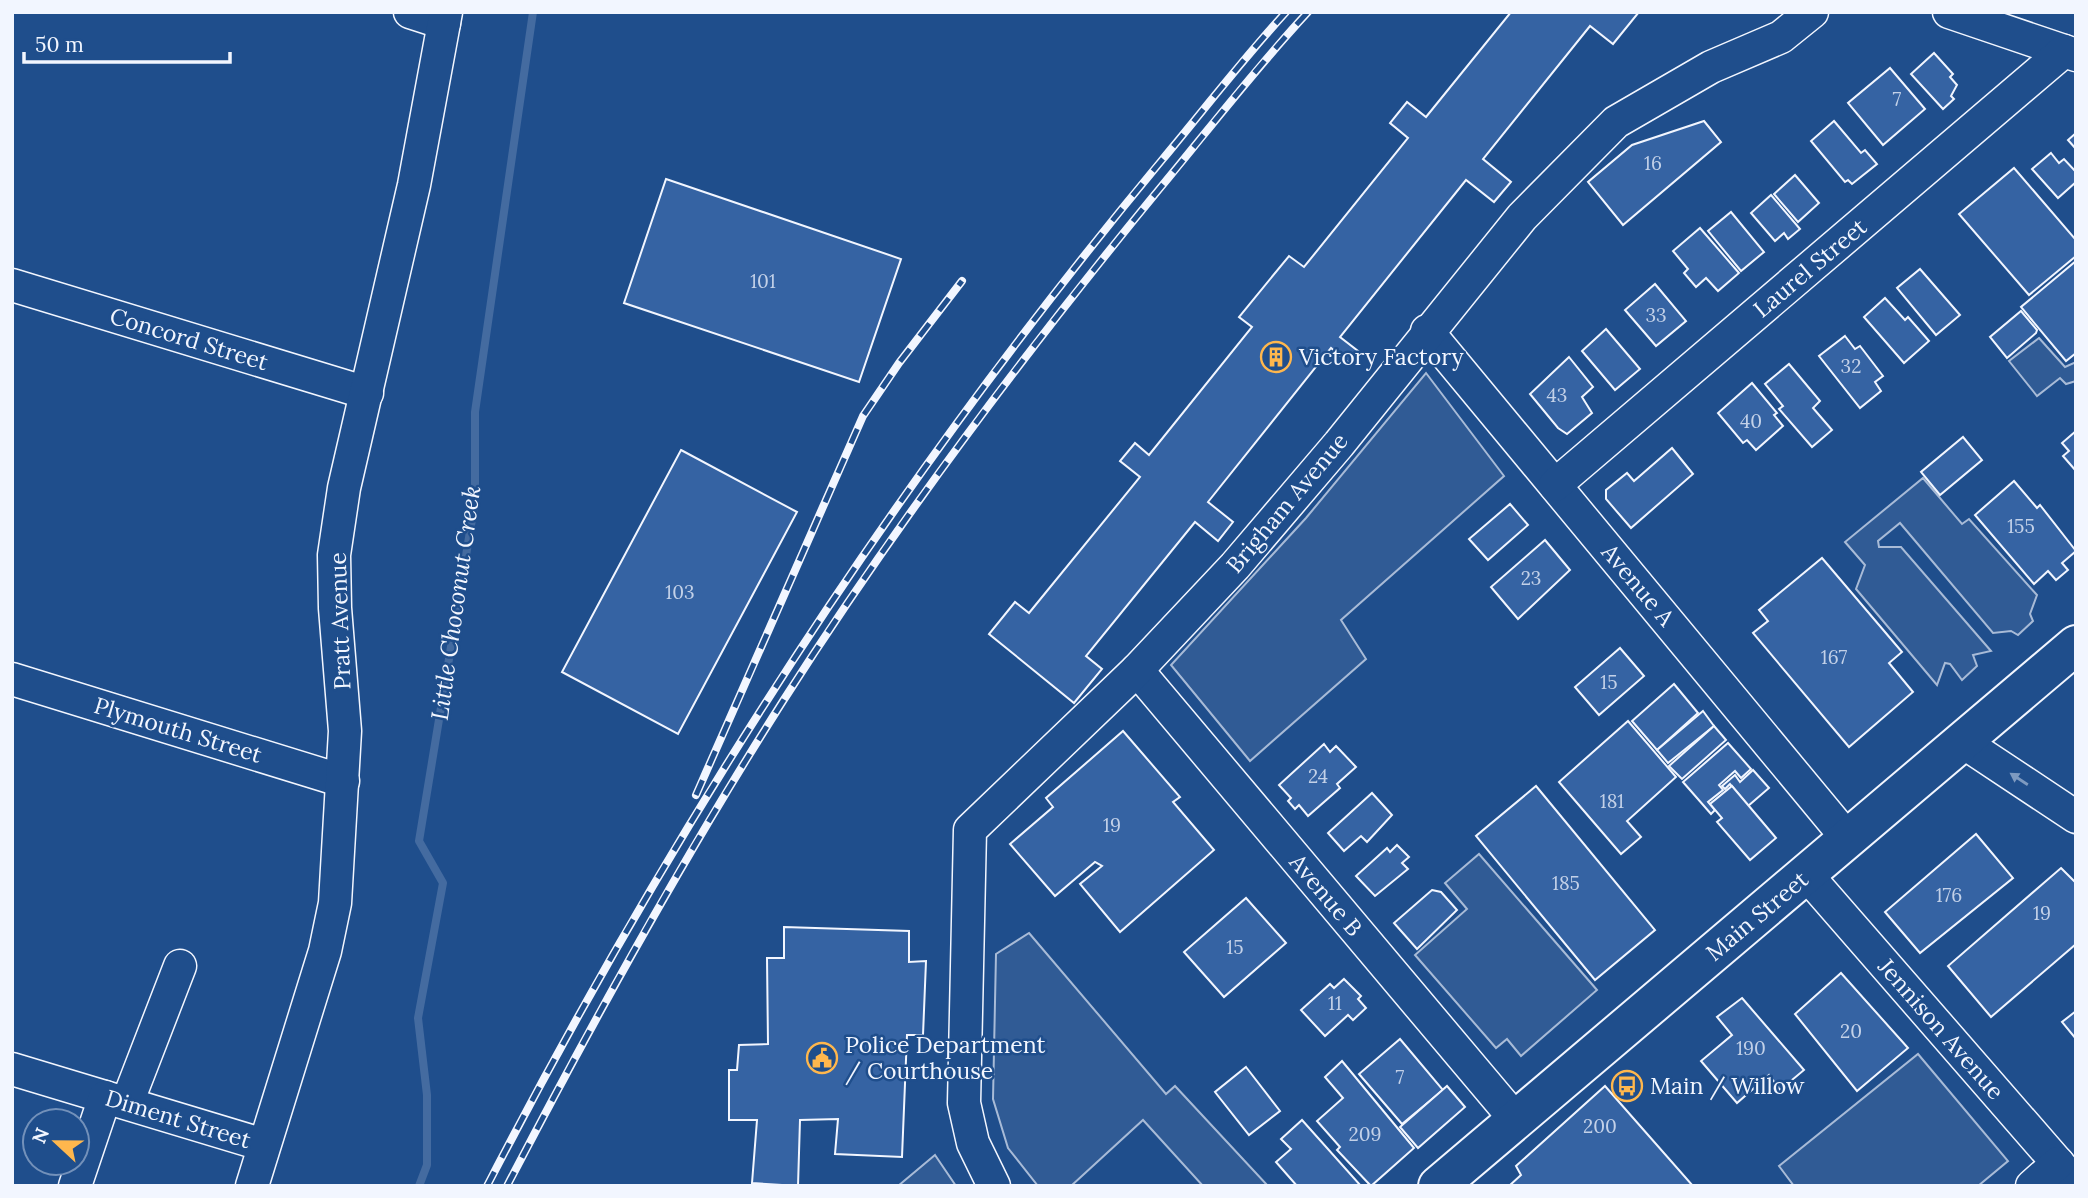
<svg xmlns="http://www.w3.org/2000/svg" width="2088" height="1198" font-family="Lora,serif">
  <rect width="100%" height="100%" fill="#1f4e8c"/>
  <!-- built -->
  <g fill="#305b95" stroke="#a8bbd7" stroke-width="2">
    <polygon points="2039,338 2065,367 2076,362 2076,381 2066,384 2060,378 2037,396 2009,361"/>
    <polygon points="1426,373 1504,476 1341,620 1366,659 1250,761 1171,665 1306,518"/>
    <polygon points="1923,478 1962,524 1969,519 2037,595 2030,614 2033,621 2018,635 2011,631 1993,633 1900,523 1878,541 1879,547 1901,547 1991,651 1973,655 1977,666 1962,680 1950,664 1945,663 1937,685 1856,589 1865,565 1845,542"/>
    <polygon points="1479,854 1597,990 1521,1056 1507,1039 1496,1048 1415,955 1467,909 1445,883"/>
    <polygon points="1029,933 1166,1094 1175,1086 1268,1186 1203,1186 1143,1120 1071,1186 1038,1186 1008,1148 993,1099 996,954"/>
    <polygon points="1918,1054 2008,1161 1978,1186 1794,1186 1779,1166"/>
    <polygon points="935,1155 956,1186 898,1186"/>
  </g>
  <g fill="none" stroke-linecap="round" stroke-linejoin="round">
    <!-- stream -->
    <polyline stroke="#446ba0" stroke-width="8" points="419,1186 427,1165 427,1095 418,1018 443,883 419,841 475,501 475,412 533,12"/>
  </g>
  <!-- building -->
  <g fill="#3563a3" stroke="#f2f6ff" stroke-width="2">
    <polygon points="1511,12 1639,12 1613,44 1590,26 1483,159 1511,182 1494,202 1466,180 1340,337 1358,351 1349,363 1331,348 1208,502 1233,522 1218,541 1195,522 1086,656 1102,669 1074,703 989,634 1015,602 1029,613 1140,477 1120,461 1135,443 1149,455 1252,327 1239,317 1289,256 1304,267 1408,138 1390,123 1407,102 1426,117"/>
    <polygon points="1934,53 1953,74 1950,77 1957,85 1951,96 1954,99 1943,109 1911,74"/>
    <polygon points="1890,68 1925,109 1883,145 1848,103"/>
    <polygon points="1704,121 1721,142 1623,225 1588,182 1632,145"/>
    <polygon points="1834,121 1861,153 1865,150 1877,164 1852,184 1848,180 1845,182 1811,141"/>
    <polygon points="2076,133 2076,149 2068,140"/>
    <polygon points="2051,153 2059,163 2064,159 2076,172 2076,182 2058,198 2032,169"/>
    <polygon points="2014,168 2076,240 2076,256 2029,295 1959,214"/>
    <polygon points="1795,175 1819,203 1798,222 1774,194"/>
    <polygon points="666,179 901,259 859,382 624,303"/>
    <polygon points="1771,195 1800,229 1788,239 1784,233 1775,241 1751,213"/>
    <polygon points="1731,212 1764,252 1741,271 1708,231"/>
    <polygon points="1700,228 1739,273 1718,291 1706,278 1696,287 1684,273 1688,269 1673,251"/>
    <polygon points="2076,261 2076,353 2066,361 2021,307"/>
    <polygon points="1920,269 1960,315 1936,335 1897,288"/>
    <polygon points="1655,284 1686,321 1656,346 1625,310"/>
    <polygon points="1885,298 1905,320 1908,317 1929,341 1904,363 1864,317"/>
    <polygon points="2021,311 2037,330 2036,333 2007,358 1990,337"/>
    <polygon points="1606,329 1640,369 1615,390 1582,351"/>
    <polygon points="1845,336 1855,349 1860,346 1883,376 1875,382 1881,391 1860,408 1819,356"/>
    <polygon points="1569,357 1593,387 1582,397 1592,413 1567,434 1558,428 1530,394"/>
    <polygon points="1789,364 1820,401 1813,408 1832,430 1812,447 1779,409 1783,406 1765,384"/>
    <polygon points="1752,383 1777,413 1774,415 1783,426 1756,450 1747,440 1743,443 1718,413"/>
    <polygon points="2076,431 2076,471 2063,456 2069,451 2062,443"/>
    <polygon points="1963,437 1982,460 1940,495 1921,472"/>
    <polygon points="1672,448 1693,474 1631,528 1606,499 1606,490 1627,473 1634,481"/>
    <polygon points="681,450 797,512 678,734 562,672"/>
    <polygon points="2014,481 2037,508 2040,505 2076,551 2062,563 2068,570 2056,580 2048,571 2034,584 1975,515"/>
    <polygon points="1510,504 1528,525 1488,560 1469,539"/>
    <polygon points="1545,540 1570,570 1518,619 1491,587"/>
    <polygon points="1822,558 1902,652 1889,663 1913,692 1849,747 1753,633 1768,621 1759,610"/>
    <polygon points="1620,648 1644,676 1599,715 1575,687"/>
    <polygon points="1674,684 1698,713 1657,750 1632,721"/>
    <polygon points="1703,711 1714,726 1668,763 1657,750"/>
    <polygon points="1628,721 1676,777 1627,821 1641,837 1621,854 1559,782"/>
    <polygon points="1714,726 1726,740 1682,779 1669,766"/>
    <polygon points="1123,731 1180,797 1173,802 1214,850 1120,932 1080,884 1102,866 1095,862 1055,896 1010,844 1053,807 1046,798"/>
    <polygon points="1728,743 1751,769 1741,778 1735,771 1719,785 1723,790 1708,802 1715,810 1711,814 1683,782"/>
    <polygon points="1324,744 1330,752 1336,746 1356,767 1337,784 1340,788 1308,816 1299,805 1295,809 1288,801 1291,798 1279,785"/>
    <polygon points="1753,770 1769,788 1748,806 1730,784 1725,789 1722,786 1735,775 1740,782"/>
    <polygon points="1536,786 1655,930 1595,980 1476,836"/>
    <polygon points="1732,786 1776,838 1750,860 1717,822 1722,818 1710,804"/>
    <polygon points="1372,793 1392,815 1367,842 1361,836 1344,851 1328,833"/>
    <polygon points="1976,834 2013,878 1920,953 1885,912"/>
    <polygon points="1397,845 1409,857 1402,863 1408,869 1375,896 1356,876 1387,848 1390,852"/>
    <polygon points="2061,868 2076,883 2076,944 1991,1017 1948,966"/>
    <polygon points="1432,890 1441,892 1457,910 1417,949 1394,923"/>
    <polygon points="1246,898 1286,943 1224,997 1184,952"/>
    <polygon points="784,927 909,931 909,962 926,961 923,1035 907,1035 902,1157 835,1154 838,1119 800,1120 798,1186 752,1183 757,1120 729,1120 729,1070 737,1070 739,1045 768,1044 767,958 784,958"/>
    <polygon points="1841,973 1908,1048 1857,1091 1795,1014"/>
    <polygon points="1344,979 1361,996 1358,999 1366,1008 1353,1020 1348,1015 1325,1036 1301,1010 1330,984 1334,988"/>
    <polygon points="1742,998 1804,1070 1780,1090 1769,1075 1737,1103 1701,1061 1732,1035 1717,1017"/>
    <polygon points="2076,1011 2076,1039 2062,1022"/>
    <polygon points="1400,1039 1443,1090 1402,1124 1359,1074"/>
    <polygon points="1342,1061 1414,1148 1371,1186 1337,1150 1340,1147 1317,1121 1343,1098 1325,1077"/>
    <polygon points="1246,1067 1280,1111 1249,1135 1215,1092"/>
    <polygon points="1447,1086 1465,1107 1418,1148 1400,1127"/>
    <polygon points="1605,1086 1693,1186 1509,1186 1521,1175 1516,1166"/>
    <polygon points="1302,1120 1361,1186 1297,1186 1276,1162 1291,1149 1281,1139"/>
  </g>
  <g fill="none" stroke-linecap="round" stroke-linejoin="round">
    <!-- minor casing -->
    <g stroke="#f2f6ff" stroke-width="35">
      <g id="minor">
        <polyline points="410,12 444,23"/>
        <polyline points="1949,12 2076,55"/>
        <polyline points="12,285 367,393"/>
        <polyline points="1427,331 1848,839"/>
        <polyline points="1555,485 2064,51"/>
        <polyline points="1137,670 1516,1120"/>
        <polyline points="12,679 343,781"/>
        <polyline points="1963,742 2076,817"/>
        <polyline points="1806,874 2076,1184"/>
        <polyline points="12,1069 264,1145"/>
        <polyline points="127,1103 180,966"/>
        <polyline points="75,1186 105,1097"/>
        <polyline points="252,1186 325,951 335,903 345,731 335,608 334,555 344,488 414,185 446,12"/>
        <polyline points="994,1186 973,1143 964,1103 970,830 1137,670 1235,566 1339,444 1522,217 1616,122 1711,67 1781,37 1812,12"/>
        <polyline points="2032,1186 2058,1163"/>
      </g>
    </g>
    <!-- major casing -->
    <g stroke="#f2f6ff" stroke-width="42">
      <polyline id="major" points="1438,1186 2076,645"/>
    </g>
    <!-- minor -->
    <use href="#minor" stroke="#1f4e8c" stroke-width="32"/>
    <!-- major -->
    <use href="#major" stroke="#1f4e8c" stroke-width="38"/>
    <!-- rail casing -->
    <g stroke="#f2f6ff" stroke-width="8">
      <g id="rail">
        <polyline points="696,795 863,416 899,363 962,281"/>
        <path d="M487,1186C676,821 899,476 1162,160C1203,111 1242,60 1286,12"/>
        <path d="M507,1186C593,1021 683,858 783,701C896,524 1023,355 1156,193C1206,133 1254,70 1308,12"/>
      </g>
    </g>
    <!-- rail -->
    <use href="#rail" stroke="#1f4e8c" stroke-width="5" stroke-dasharray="16" stroke-linecap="butt"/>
  </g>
  <!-- one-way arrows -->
  <defs><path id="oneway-solid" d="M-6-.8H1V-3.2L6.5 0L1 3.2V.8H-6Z" transform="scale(1.75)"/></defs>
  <use fill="#7e9ac0" href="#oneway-solid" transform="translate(2019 779) rotate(-147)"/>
  <!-- icons -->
  <defs>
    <g id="building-ring" transform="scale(1.575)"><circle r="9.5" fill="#1f4e8c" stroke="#ffb74d" stroke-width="1.5"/><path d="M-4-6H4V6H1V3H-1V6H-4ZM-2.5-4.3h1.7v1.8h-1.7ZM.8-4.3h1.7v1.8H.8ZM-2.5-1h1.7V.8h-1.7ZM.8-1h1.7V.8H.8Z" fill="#ffb74d"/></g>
    <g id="civic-ring" transform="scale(1.575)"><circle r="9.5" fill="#1f4e8c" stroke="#ffb74d" stroke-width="1.5"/><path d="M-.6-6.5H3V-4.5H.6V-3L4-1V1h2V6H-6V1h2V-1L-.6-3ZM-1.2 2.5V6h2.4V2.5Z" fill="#ffb74d"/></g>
    <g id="bus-ring" transform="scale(1.575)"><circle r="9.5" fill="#1f4e8c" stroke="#ffb74d" stroke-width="1.5"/><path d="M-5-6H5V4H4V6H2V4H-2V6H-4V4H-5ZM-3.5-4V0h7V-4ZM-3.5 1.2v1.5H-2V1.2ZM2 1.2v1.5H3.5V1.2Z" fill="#ffb74d"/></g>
  </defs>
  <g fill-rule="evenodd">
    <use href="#building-ring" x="1276" y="357"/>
    <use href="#civic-ring" x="822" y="1058"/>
    <use href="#bus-ring" x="1627" y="1086"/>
  </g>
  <g text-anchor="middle" stroke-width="5" stroke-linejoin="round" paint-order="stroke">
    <!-- number labels -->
    <g font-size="19" fill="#c3d1e8">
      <text x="1897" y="106">7</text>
      <text x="1653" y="170">16</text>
      <text x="763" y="288">101</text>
      <text x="1656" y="322">33</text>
      <text x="1851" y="373">32</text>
      <text x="1557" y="402">43</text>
      <text x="1751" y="428">40</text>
      <text x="2021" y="533">155</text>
      <text x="1531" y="585">23</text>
      <text x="680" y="599">103</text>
      <text x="1834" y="664">167</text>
      <text x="1609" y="689">15</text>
      <text x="1318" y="783">24</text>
      <text x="1612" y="808">181</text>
      <text x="1112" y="832">19</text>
      <text x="1566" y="890">185</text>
      <text x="1949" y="902">176</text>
      <text x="2042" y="920">19</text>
      <text x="1235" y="954">15</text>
      <text x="1335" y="1010">11</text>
      <text x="1851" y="1038">20</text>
      <text x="1751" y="1055">190</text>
      <text x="1400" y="1084">7</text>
      <text x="1600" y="1133">200</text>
      <text x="1365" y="1141">209</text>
    </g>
    <!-- street labels -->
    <g font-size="23" fill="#f2f6ff" stroke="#1f4e8c">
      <text transform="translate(1810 268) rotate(-40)" y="8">Laurel Street</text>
      <text transform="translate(189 339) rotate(17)" y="8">Concord Street</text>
      <text transform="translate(1287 503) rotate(-50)" y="8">Brigham Avenue</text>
      <text transform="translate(1638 585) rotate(50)" y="8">Avenue A</text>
      <text transform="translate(340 621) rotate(-92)" y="8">Pratt Avenue</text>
      <text transform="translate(178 730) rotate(17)" y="8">Plymouth Street</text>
      <text transform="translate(1326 895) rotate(50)" y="8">Avenue B</text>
      <text transform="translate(1757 916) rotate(-40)" y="8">Main Street</text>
      <text transform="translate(1941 1029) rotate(49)" y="8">Jennison Avenue</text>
      <text transform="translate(178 1119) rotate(17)" y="8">Diment Street</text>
    </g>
    <!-- poi labels -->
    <g font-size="23" fill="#f2f6ff" stroke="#1f4e8c" text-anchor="start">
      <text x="1299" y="365">Victory Factory</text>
      <text x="845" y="1053">Police Department<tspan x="845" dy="26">/ Courthouse</tspan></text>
      <text x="1650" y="1094">Main / Willow</text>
    </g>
    <!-- water labels -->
    <g font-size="24" font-style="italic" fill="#f2f6ff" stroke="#1f4e8c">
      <text transform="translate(456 603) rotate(-82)" y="8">Little Choconut Creek</text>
    </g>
  </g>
  <!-- border -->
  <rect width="2088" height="1198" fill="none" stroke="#f2f6ff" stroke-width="28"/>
  <!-- north arrow -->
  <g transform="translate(56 1142) rotate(292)"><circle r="33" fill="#1f4e8c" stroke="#7391ba" stroke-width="2"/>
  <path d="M0-5L12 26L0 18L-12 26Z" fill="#ffb74d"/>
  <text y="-10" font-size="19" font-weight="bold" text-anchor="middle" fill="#f2f6ff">N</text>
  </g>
  <!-- scale -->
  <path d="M24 52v10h206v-10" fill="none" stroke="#f2f6ff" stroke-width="3.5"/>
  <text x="35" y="52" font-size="21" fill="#f2f6ff" stroke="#1f4e8c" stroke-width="5" paint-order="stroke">50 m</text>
</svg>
